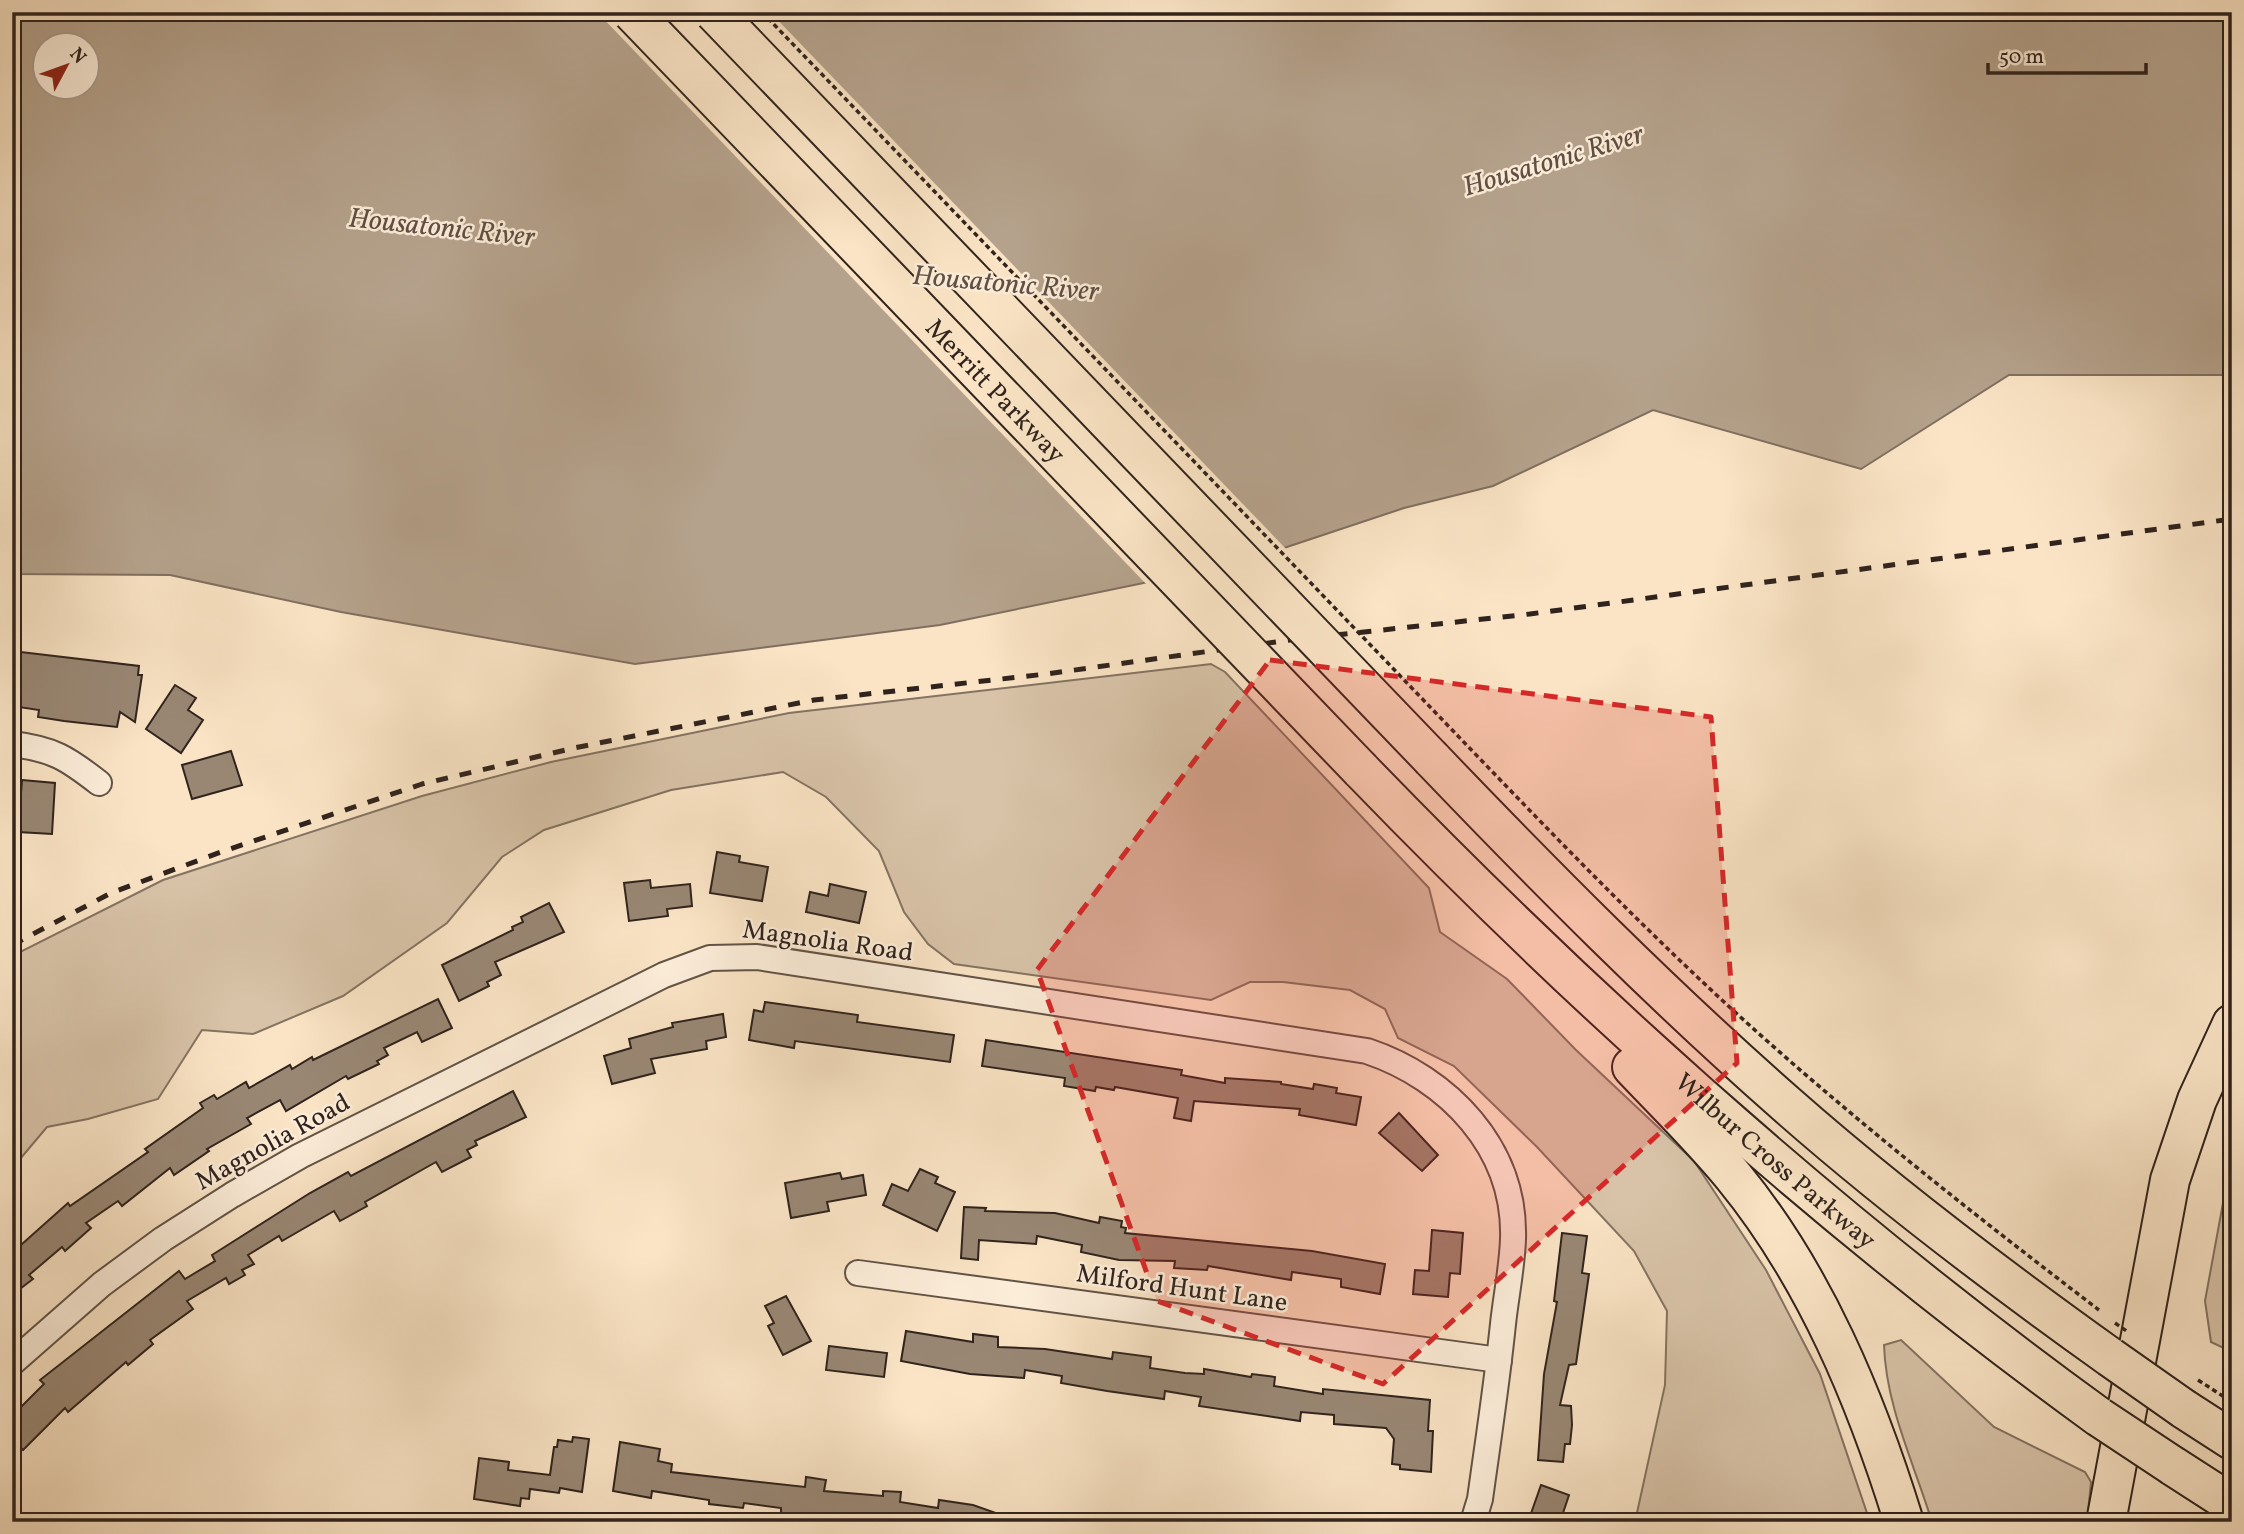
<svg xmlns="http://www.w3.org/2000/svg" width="2244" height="1534" font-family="Vollkorn,serif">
  <rect width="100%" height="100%" fill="#fae4c5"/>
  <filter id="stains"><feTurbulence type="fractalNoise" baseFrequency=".00286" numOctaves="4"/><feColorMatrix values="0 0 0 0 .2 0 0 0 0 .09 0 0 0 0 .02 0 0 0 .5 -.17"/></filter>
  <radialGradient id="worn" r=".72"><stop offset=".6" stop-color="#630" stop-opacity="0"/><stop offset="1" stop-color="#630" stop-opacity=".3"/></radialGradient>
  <!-- green -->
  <g fill="#d8c3a8" stroke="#847362" stroke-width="2">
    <polygon points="1211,664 1225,672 1429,888 1440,932 1507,979 1576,1050 1694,1161 1766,1270 1820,1374 1870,1522 1635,1522 1665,1385 1667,1311 1634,1251 1537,1147 1454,1066 1398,1038 1385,1009 1350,990 1283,982 1250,982 1211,1000 954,964 928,944 904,912 879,851 826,797 783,772 671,790 544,830 502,857 447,923 343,996 253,1034 202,1030 158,1099 88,1119 47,1127 20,1159 12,1184 12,956 163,880 422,796 551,762 789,713"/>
    <polygon points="2232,1154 2232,1352 2211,1342 2205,1301"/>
    <path d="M1901,1340L1994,1427L2085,1472L2091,1482L2087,1522H1932C1914,1463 1886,1407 1884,1345Z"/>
  </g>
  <!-- water -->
  <path fill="#b5a28c" stroke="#806f60" stroke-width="2" fill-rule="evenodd" d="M12,12H2232V375H2009L1861,469L1653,410L1493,486L1404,508L1236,564L940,625L635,664L341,612L170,575L12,574ZM46,46H88V88H46Z"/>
  <!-- pier -->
  <polygon fill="#fae4c5" points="597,12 770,12 1288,551 1237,568 1148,586"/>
  <!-- building -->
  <g fill="#998774" stroke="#30231d" stroke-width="2">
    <polygon points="12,651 139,666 138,675 142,675 135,722 120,712 117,727 64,721 38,717 39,710 12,706"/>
    <polygon points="175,685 196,698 188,710 203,720 181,753 146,729"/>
    <polygon points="231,751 242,785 192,799 182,765"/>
    <polygon points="22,780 55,783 52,834 18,832"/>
    <polygon points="717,852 740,856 739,862 768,867 762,901 710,893"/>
    <polygon points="650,880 651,888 690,884 692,906 667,909 668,916 629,921 624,883"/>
    <polygon points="830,884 866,892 859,923 806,912 810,892 828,896"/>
    <polygon points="549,903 564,932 495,962 501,975 487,982 489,986 459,1001 442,965 513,930 512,927 523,922 521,917"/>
    <polygon points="438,999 452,1028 422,1042 417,1032 384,1048 388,1055 377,1061 379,1064 348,1079 346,1076 286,1111 280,1100 247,1118 251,1124 207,1149 209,1151 174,1175 170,1168 122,1206 118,1201 86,1223 91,1228 65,1251 62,1247 29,1275 33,1279 12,1295 12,1253 68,1203 70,1206 148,1152 145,1149 203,1108 200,1103 214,1095 217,1099 246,1082 249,1088 290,1065 292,1069 312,1057 313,1060"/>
    <polygon points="765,1002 858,1015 857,1022 954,1035 950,1062 795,1041 794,1048 749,1040 754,1010 763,1012"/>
    <polygon points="723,1014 726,1037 706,1041 707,1049 651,1059 655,1073 612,1084 604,1056 631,1048 629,1039 673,1027 672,1023"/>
    <polygon points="986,1040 1182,1070 1181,1075 1225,1083 1225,1078 1281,1082 1281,1084 1313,1089 1314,1084 1337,1088 1336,1093 1361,1097 1356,1125 1299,1115 1300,1109 1194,1101 1191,1121 1174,1118 1178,1098 1115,1087 1114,1090 1096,1087 1095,1091 1064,1086 1065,1078 982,1066"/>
    <polygon points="513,1091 526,1117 475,1141 477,1145 467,1150 471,1157 442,1172 436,1162 365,1202 367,1206 340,1221 334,1211 282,1241 279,1236 248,1255 254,1264 242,1270 245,1275 229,1284 226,1278 187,1301 193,1309 150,1340 153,1344 128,1365 126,1362 68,1412 65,1408 23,1450 12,1439 12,1416 44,1384 40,1380 179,1271 185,1279 215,1261 212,1255 310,1193 348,1172 351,1176"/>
    <polygon points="1399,1113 1438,1155 1422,1171 1379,1133"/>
    <polygon points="920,1169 938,1177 935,1183 955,1192 937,1231 883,1205 892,1184 908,1191"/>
    <polygon points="840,1173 842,1179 863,1175 866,1195 827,1202 829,1211 791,1218 785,1183"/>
    <polygon points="964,1207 986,1208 985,1211 1055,1213 1099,1223 1100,1217 1122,1221 1121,1227 1126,1228 1125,1233 1312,1251 1385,1264 1380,1294 1341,1287 1341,1279 1292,1272 1291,1280 1208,1266 1207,1270 1174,1268 1175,1261 1119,1260 1081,1252 1082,1245 1037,1236 1036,1244 979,1240 978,1260 961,1258"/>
    <polygon points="1432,1230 1463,1233 1460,1274 1450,1273 1448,1297 1413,1294 1415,1270 1429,1271"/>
    <polygon points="1562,1233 1587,1236 1582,1273 1589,1274 1576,1364 1569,1365 1560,1405 1571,1406 1572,1425 1570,1444 1565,1444 1563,1462 1538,1460 1544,1374 1557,1302 1554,1301"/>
    <polygon points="786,1296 811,1341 783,1355 768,1326 774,1323 765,1306"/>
    <polygon points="906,1331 973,1342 973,1334 998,1337 998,1347 1045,1349 1112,1359 1113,1352 1151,1357 1150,1368 1185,1373 1204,1374 1204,1369 1251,1377 1252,1374 1275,1377 1274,1386 1323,1394 1323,1389 1430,1400 1428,1431 1433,1431 1431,1472 1400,1469 1400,1465 1392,1464 1394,1439 1386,1428 1334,1424 1334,1415 1301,1412 1300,1421 1199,1406 1201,1397 1165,1391 1164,1399 1107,1391 1061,1383 1062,1376 1025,1370 1024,1378 970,1374 901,1361"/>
    <polygon points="829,1346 887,1353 884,1377 826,1370"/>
    <polygon points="573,1437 589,1439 582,1492 560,1488 559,1493 530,1489 529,1499 521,1498 520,1506 474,1499 479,1458 509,1462 508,1470 550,1475 554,1447 557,1447 558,1440 572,1442"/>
    <polygon points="620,1442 660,1449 658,1461 672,1464 671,1472 805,1487 806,1477 826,1480 824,1491 883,1496 883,1491 901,1492 900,1502 938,1508 939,1500 973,1505 1013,1519 1012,1522 857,1522 857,1519 781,1513 781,1508 744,1503 743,1508 709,1504 709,1500 652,1491 651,1498 613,1491"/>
    <polygon points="1541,1485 1569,1495 1560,1522 1528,1522"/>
  </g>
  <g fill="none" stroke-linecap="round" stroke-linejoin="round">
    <!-- street casing -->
    <g stroke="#625347" stroke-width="28">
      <g id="street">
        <path d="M12,744C53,749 67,758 99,783"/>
        <polyline points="858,1273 1499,1360"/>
        <path d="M12,1363L102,1284L163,1239L232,1195L300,1156L664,975L710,958L757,957L1367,1051C1448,1078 1516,1148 1513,1239C1512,1268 1506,1296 1503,1324C1497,1383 1488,1441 1480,1499L1473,1522"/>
      </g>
    </g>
    <!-- highway casing -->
    <g stroke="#30231d" stroke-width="42">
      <g id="highway">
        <path d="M1432,759C1546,878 1661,994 1785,1103C1888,1194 1998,1277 2110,1357"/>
        <path id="s1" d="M1361,770C1589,1006 1833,1224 2099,1417"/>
        <path d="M1632,1067C1666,1103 1702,1138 1733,1176C1815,1276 1866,1399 1904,1522"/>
        <polyline points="2184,1409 2232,1440"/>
        <polyline points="2173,1466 2232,1504"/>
        <polyline points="2106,1522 2170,1180 2197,1100 2232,1024"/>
      </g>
    </g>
    <!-- path -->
    <g stroke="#30231d" stroke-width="3.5" stroke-dasharray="5 3.5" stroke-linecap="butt">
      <path d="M1457,735C1557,839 1658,944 1766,1040C1873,1135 1985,1223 2099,1310"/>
      <polyline points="2198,1380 2232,1402"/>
    </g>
    <!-- street -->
    <use href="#street" stroke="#fcedd9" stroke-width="24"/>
    <!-- highway -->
    <use href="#highway" stroke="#fae4c5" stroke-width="38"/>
    <!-- rail -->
    <polyline stroke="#30231d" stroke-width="5" stroke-dasharray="12 12" stroke-linecap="butt" points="12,945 111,893 221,852 422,784 574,748 814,700 1046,674 1290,640 1530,614 2232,519"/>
    <!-- highway-bridge casing -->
    <g stroke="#30231d" stroke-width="42" stroke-linecap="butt">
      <g id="highway-bridge">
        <path id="s2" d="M632,12L1361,770"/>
        <polyline points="714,12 1432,759"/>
        <polyline points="2110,1357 2184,1409"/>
        <polyline points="2099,1417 2173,1466"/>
      </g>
    </g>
    <!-- path-bridge -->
    <g stroke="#30231d" stroke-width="3.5" stroke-dasharray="5 3.5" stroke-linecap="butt">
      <polyline points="762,12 1457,735"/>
      <polyline points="2115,1323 2128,1332"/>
    </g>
    <!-- highway-bridge -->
    <use href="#highway-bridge" stroke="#fae4c5" stroke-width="38"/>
  </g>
  <!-- marked area -->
  <path fill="#d62828" fill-opacity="0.2" stroke="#d62828" stroke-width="5" stroke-dasharray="14 9" stroke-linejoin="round" d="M1270,660L1711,717L1737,1063L1383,1384L1157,1301L1037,970Z"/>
  <g text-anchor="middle" stroke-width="5" stroke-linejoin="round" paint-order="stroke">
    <!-- street labels -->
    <g font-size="26" fill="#30231d" stroke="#fcedd9">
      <text dy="9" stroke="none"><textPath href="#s2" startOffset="525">Merritt Parkway</textPath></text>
      <text transform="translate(828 940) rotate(8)" y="9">Magnolia Road</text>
      <text transform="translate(272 1141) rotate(-29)" y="9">Magnolia Road</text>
      <text dy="9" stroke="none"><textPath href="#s1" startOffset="570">Wilbur Cross Parkway</textPath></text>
      <text transform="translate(1182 1287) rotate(8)" y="9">Milford Hunt Lane</text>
    </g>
    <!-- water labels -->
    <g font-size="28" font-style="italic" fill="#5f4f44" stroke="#fcedd9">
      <text transform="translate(1553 159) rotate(-17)" y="10">Housatonic River</text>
      <text transform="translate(442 226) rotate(6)" y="10">Housatonic River</text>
      <text transform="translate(1006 282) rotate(5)" y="10">Housatonic River</text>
    </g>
  </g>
  <!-- margin -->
  <rect width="2244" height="1534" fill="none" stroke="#fae4c5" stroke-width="42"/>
  <rect x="14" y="14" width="2216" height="1506" fill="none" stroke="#30231d" stroke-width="3.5"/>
  <rect x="21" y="21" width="2202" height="1492" fill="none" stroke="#30231d" stroke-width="2"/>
  <!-- north arrow -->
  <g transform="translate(66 66) rotate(49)"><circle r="33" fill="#fcedd9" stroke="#aa9c8e" stroke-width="2"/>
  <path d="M0-5L12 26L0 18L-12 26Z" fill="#8f2418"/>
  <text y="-10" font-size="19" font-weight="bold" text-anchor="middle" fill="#30231d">N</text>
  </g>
  <!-- scale -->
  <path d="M1988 63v10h158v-10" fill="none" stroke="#30231d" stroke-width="3.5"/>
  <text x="1999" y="63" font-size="21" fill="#30231d" stroke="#fcedd9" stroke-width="5" paint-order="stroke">50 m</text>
  <rect width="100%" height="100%" filter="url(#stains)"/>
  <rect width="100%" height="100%" fill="url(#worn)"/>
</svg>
